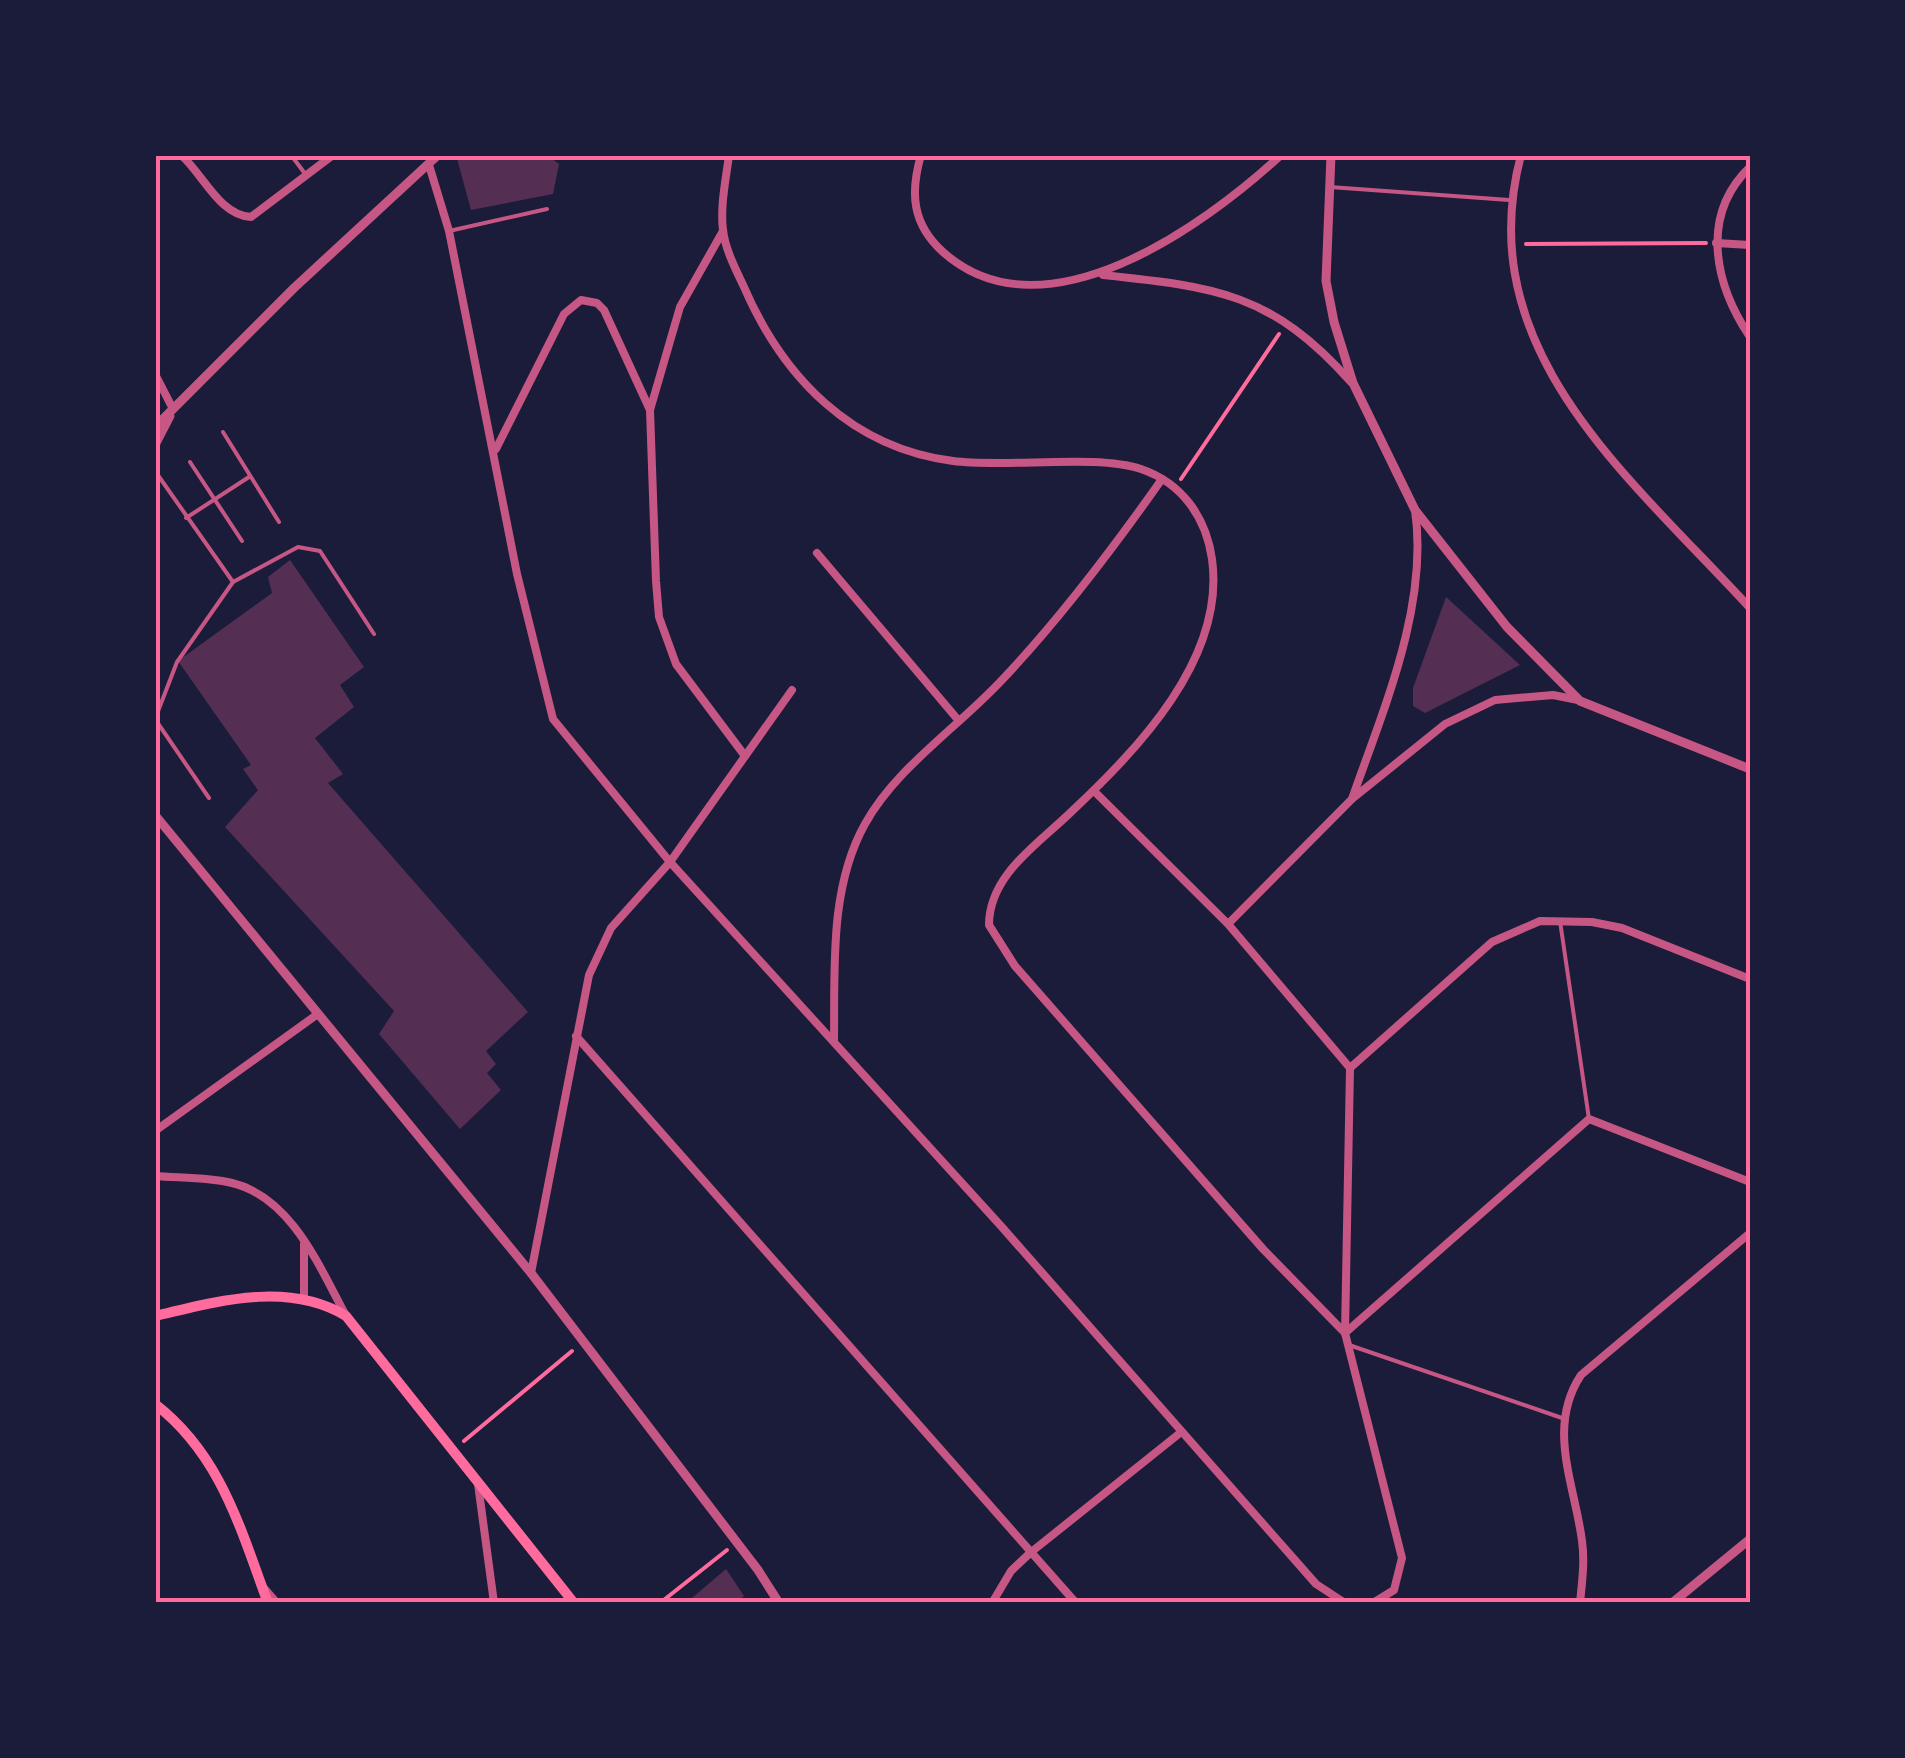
<svg xmlns="http://www.w3.org/2000/svg" width="1905" height="1758" font-family="'Fira Sans Condensed',sans-serif">
  <rect width="100%" height="100%" fill="#1b1b3a"/>
  <!-- building -->
  <g fill="#542f53">
    <polygon points="456,155 547,155 559,164 553,194 471,210"/>
    <polygon points="290,560 364,667 340,685 354,707 315,738 343,774 328,783 528,1012 486,1051 496,1064 487,1073 501,1090 460,1129 379,1034 394,1011 225,827 258,790 243,769 251,765 178,661 272,593 268,577"/>
    <polygon points="1446,597 1520,665 1425,713 1413,706 1413,688"/>
    <polygon points="726,1569 744,1596 736,1603 686,1603"/>
  </g>
  <g fill="none" stroke-linecap="round" stroke-linejoin="round">
    <!-- path -->
    <g stroke="#ff6b9d" stroke-width="4">
      <polyline points="1526,244 1706,243"/>
      <polyline points="1181,479 1279,334"/>
      <polyline points="464,1441 572,1351"/>
      <polyline points="660,1603 727,1550"/>
    </g>
    <!-- service -->
    <g stroke="#c65784" stroke-width="4">
      <polyline points="291,155 306,175"/>
      <polyline points="1330,187 1509,200"/>
      <polyline points="449,231 547,209"/>
      <polyline points="223,432 279,522"/>
      <polyline points="190,462 242,541"/>
      <polyline points="155,471 233,582"/>
      <polyline points="186,518 249,477"/>
      <polyline points="209,798 155,719 177,662 233,582 298,547 320,551 374,634"/>
      <polyline points="1560,921 1589,1119"/>
      <polyline points="1349,1345 1562,1418"/>
    </g>
    <!-- minor -->
    <g stroke="#c65784" stroke-width="8">
      <path d="M181,155C203,174 219,215 251,217L333,155"/>
      <path d="M729,155C726,179 720,206 723,230C725,249 736,270 744,287C783,377 851,448 953,461C1006,468 1096,454 1141,469C1182,483 1206,517 1212,559C1226,659 1137,750 1070,813C1038,844 989,875 989,925L1015,966L1263,1249L1345,1333L1589,1119L1750,1182"/>
      <path d="M921,155C910,193 912,224 943,252C1044,342 1204,226 1281,155"/>
      <path d="M1521,155C1469,351 1632,479 1750,608"/>
      <polyline points="429,165 449,231 517,574 553,719 670,862 611,928 589,975 531,1273"/>
      <path d="M1750,167C1699,216 1715,285 1750,337"/>
      <polyline points="723,231 680,307 650,410 656,581 659,617 676,664 745,756"/>
      <polyline points="1716,243 1750,245"/>
      <path d="M1103,275C1216,287 1272,293 1351,382"/>
      <polyline points="155,374 173,409"/>
      <polyline points="496,449 564,314 581,300 597,303 604,310 650,410"/>
      <polyline points="817,553 959,721"/>
      <polyline points="792,690 670,862 1001,1226 1316,1584 1345,1603"/>
      <polyline points="1094,791 1228,924 1350,1068 1345,1333 1402,1558 1394,1590 1373,1603"/>
      <path d="M1352,799C1383,710 1429,606 1415,510"/>
      <polyline points="1228,924 1352,799 1445,724 1495,700 1553,695 1578,700"/>
      <polyline points="576,1036 1076,1603"/>
      <path d="M834,1040C835,970 829,888 865,824C896,768 957,728 1001,681C1060,619 1112,550 1162,479"/>
      <polyline points="1350,1068 1492,942 1540,921 1592,922 1622,928 1750,979"/>
      <polyline points="155,1131 315,1016"/>
      <path d="M155,1176C180,1178 208,1177 232,1183C291,1197 319,1266 345,1314"/>
      <polyline points="304,1296 304,1244"/>
      <polyline points="478,1484 494,1603"/>
      <polyline points="264,1588 277,1603"/>
      <polyline points="992,1603 1011,1571 1030,1553 1180,1433"/>
      <path d="M1580,1603C1582,1582 1585,1562 1582,1541C1575,1485 1546,1428 1581,1375L1750,1233"/>
    </g>
    <!-- tertiary -->
    <g stroke="#c65784" stroke-width="9">
      <polyline points="1331,155 1326,281 1334,322 1353,383 1415,510 1507,627 1580,701 1750,769"/>
      <polyline points="155,427 294,288 438,155"/>
      <polyline points="155,445 170,416"/>
      <polyline points="155,815 531,1273 758,1570 779,1603"/>
      <polyline points="1672,1603 1750,1539"/>
    </g>
    <!-- secondary -->
    <g stroke="#ff6b9d" stroke-width="10">
      <path d="M155,1316C218,1301 288,1281 346,1316L574,1603"/>
      <path d="M155,1404C221,1455 240,1528 268,1603"/>
    </g>
  </g>
  <!-- border -->
  <rect width="1905" height="1758" fill="none" stroke="#1b1b3a" stroke-width="315"/>
  <rect x="158" y="158" width="1590" height="1442" fill="none" stroke="#ff6b9d" stroke-width="4"/>
</svg>
